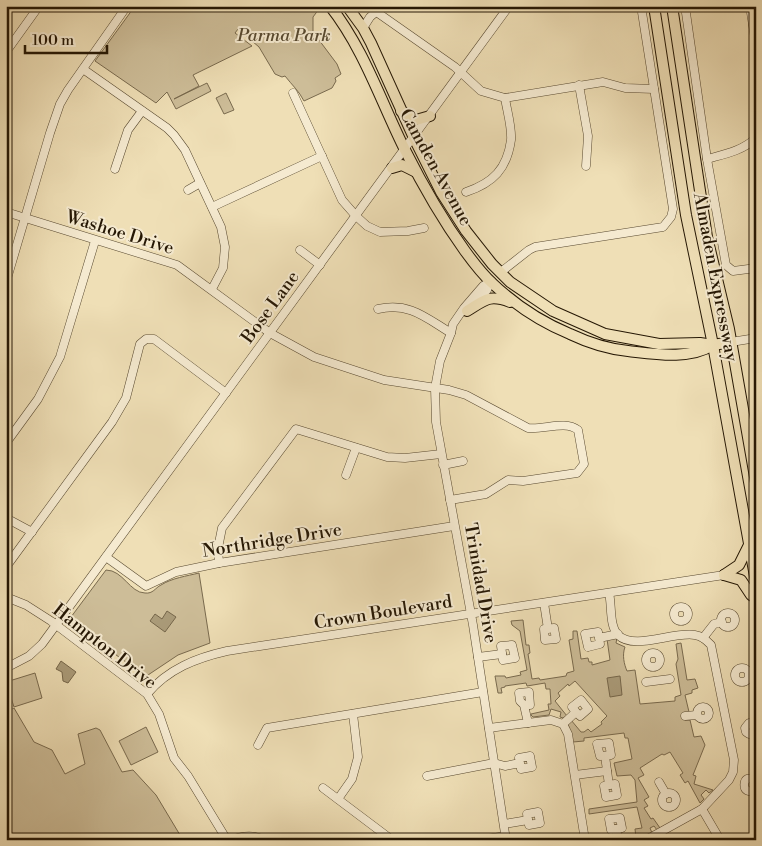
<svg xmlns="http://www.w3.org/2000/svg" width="762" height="846" font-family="'Libre Bodoni',serif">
  <rect width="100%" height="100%" fill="#efdfb6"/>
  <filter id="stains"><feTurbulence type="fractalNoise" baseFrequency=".004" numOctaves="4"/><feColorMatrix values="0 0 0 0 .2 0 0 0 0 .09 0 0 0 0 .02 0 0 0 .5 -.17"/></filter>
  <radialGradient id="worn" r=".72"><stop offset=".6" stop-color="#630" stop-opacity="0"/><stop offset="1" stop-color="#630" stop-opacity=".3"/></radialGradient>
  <!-- green -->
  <g fill="#cdbd98" stroke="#796a4e">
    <path d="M135,6H317L319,9L313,17V32L337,64L341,74L335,78L336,81L332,88L304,101C299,91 292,85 285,76L282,77L275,74L259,47L238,29L235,33L252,46L193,75L199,86L174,99L207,83L211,91L176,109L167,92L156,103L95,61Z"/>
    <polygon points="226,93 234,110 224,114 216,98"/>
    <path d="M106,570C123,570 130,593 145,593C153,594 155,588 161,585C172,578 187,576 199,573L210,643L178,655L148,675H144L73,624L71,621V617Z"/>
    <path d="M523,620L526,645H529L530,653L528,654L532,679L539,678L540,680L566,676L567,673L574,671L569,640L573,639V631H577L581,659L588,658L589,662H592V665L610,660L607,639L612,637L617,638L616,643L625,647C622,655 624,664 627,671L635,670L640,704L675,701V697L681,695L676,664L678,659L676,644L681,643L687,680L695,679L698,688L692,690V693L685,695L689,712L684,713L685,720H690L694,737L701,736L705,745L693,775L696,776L694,784L713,790L709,793L706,790L701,795L704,799L700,803L688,781L685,783L680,775L683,773L670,752L664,755L662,754L640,768L644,775L638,778L649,797L644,800L648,806L644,808L651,819L653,818L660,828L657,830L654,826L650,828L652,833L636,838L635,829L642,828L637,807L589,814V809L637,802L635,780L631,775L617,776L614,763L632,759L628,738H625L624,733L584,738V741L573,742L568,724L571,720L581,732H584L588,729L591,732L602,724L601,722L607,716L575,681L569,686L568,684L558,693L560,696L555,701L567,716L563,718L560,717L561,712L551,709L549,715L533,717L531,715V714L549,710L548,704H551L550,689H546L545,683L527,686L526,683L505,686V687L501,688L502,693H498L495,676H505L506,678L521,675L520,672L527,670L520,631L512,625L511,621Z"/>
    <polygon points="35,673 42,698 14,707 6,682"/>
    <polygon points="14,708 34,742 52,750 65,774 85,764 78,734 96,728 100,730 122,772 133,770 156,795 183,840 6,840 6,712"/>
    <polygon points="146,727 158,752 131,765 119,741"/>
  </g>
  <!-- water -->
  <g fill="#aa9b79" stroke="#75664a">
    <polygon points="167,611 176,617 165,632 150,621 155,614 162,619"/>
    <polygon points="61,661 76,672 68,683 63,681 62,672 56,669"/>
    <polygon points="620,676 622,695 610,697 607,678"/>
  </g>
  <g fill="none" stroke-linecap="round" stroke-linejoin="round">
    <!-- minor casing -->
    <g stroke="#584930" stroke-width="9">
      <g id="minor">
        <polyline points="368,6 455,67 481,91 505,98 603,82 625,88 654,89"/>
        <polyline points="685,6 707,159 726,265 733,271 756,268"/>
        <polyline points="750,6 756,45"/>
        <polyline points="363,28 370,17 376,12"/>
        <polyline points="6,52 39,6"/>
        <polyline points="83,69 167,128 174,135 185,150 221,227 225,247 223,268 212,289"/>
        <polyline points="579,85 588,136 586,166"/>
        <polyline points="293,93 342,200 356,216 367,226 380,232 408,231 424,228"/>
        <path d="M707,159C725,154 742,151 756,138"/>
        <polyline points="115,169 128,130 142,111"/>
        <polyline points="188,190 200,183"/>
        <path d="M466,192C493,183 507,169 511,140C512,127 507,111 505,98"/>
        <polyline points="212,207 322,156"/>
        <path d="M6,212L177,265L270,333L314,357L384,380L449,390L466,395L528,428C544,430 565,420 578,430L584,464L577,473L523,481L508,480L486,494L450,500"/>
        <polyline points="300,250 320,265"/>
        <polyline points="501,272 529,250 535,247 663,227 671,217 673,209 641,6"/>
        <polyline points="6,282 50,133 60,104 68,90 127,6"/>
        <polyline points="490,282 483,286 464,308 453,324 451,333 440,361 435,388 436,422 473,625 506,840"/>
        <polyline points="474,304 487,290 490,282"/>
        <path d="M378,309C410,302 426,318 451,333"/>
        <polyline points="731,342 756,338"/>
        <polyline points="6,443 38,399 60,357 95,241"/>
        <polyline points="443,465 463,461"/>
        <polyline points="346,475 356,448"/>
        <polyline points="6,518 32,532"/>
        <polyline points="106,557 146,586 176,572 219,563 454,526"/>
        <polyline points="219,563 218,548 222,528 296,429 387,457 405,458 441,454"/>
        <polyline points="6,567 112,422 126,398 140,344 146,339 154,339 226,393"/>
        <path d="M609,593C612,604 609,626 618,635C634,651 674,631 695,635C702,636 706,640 711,645L734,760L733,772L729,780L702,809L646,840"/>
        <polyline points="6,597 26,605 51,621 147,694 159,714 174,758 188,776 227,840"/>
        <polyline points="544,603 548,629"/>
        <circle cx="681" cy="614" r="7"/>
        <circle cx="728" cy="620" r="7"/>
        <polygon points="554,628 556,639 545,640 544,629"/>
        <polyline points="599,638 598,632 585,634 588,647 600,644 599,638 618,634"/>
        <polyline points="703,638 714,624 722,622"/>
        <polygon points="512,645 515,658 503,660 501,646"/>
        <circle cx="653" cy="660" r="7"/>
        <polyline points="478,657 502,654"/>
        <polyline points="6,668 29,656 42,644 509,6"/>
        <circle cx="742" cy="675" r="7"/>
        <polyline points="646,682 670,679"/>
        <path d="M147,694C168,669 196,658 227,651L724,575"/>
        <polyline points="524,705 530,705 529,692 519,693 520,701 524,705 528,723"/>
        <circle cx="703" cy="713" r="6"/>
        <polyline points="685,716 697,715"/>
        <polyline points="563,724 576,712 580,716 588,709 581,700 572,707 576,712"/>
        <polyline points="756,724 749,723 745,728 746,732 749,734 756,733"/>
        <polyline points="489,728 551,720 563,724 568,734 585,840"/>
        <polygon points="609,743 611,755 600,756 597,744"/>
        <polyline points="258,745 267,728 483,692"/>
        <polyline points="605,756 609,785"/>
        <polyline points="575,775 607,771"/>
        <polyline points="427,776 494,763 505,766 520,763 519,758 530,756 532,767 521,769 520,763"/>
        <polyline points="659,782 666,794"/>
        <path d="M756,782C741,768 740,801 756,788"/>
        <polygon points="615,784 617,795 606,797 604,786"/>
        <polyline points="323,788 392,840"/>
        <circle cx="669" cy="800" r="7"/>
        <polyline points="338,799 352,779 358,757 353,714"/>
        <polyline points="702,809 719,838"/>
        <polygon points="538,812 540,823 529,825 527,814"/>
        <polygon points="620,818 622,828 611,830 609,819"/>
        <polyline points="504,824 528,820"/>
        <polyline points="616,829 618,840"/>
        <path d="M232,840C242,836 253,834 263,840"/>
        <polyline points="480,840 506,836"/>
        <polyline points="752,840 756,835"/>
      </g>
    </g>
    <!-- major casing -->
    <g stroke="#251704" stroke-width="12">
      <g id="major">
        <path d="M330,6C364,49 381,102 405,150C423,186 442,219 465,251C473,262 482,274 492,283C515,305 541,322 570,334C589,343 608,349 628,351C655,354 689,360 713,345"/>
        <polyline points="347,6 363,28 371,43 414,138 441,192 466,231 492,264 510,282 553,311 605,334 659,344 700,343 713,345 731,342"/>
        <polyline points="654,6 686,215 713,345 756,582"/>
        <polyline points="672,6 707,237 729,329 756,483"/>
        <polyline points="401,111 416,120 430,116"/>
        <polyline points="392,168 402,165 416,172"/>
        <path d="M467,311C485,300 489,294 510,302"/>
        <polyline points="724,575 741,580 751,595 756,598"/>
        <polyline points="724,575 739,565 749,545"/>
      </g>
    </g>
    <!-- minor -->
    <use href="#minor" stroke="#f5ead0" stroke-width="8"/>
    <!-- major -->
    <use href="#major" stroke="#efdfb6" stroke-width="10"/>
  </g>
  <g text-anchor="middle" stroke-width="4" stroke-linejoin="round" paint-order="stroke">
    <!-- park labels -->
    <g font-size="18" font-style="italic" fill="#574930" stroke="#f5ead0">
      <text x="284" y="41">Parma Park</text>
    </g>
    <!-- street labels -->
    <g font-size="18" fill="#251704" stroke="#f5ead0">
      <text transform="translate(436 167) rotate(61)" y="6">Camden Avenue</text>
      <text transform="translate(120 232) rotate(17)" y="6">Washoe Drive</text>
      <text transform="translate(716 277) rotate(79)" y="6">Almaden Expressway</text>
      <text transform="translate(270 307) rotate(-54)" y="6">Bose Lane</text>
      <text transform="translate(272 540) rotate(-9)" y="6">Northridge Drive</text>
      <text transform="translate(481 583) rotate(80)" y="6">Trinidad Drive</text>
      <text transform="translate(383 612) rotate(-9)" y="6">Crown Boulevard</text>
      <text transform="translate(105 646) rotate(38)" y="6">Hampton Drive</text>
    </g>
  </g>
  <!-- margin -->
  <rect width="762" height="846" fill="none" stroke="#efdfb6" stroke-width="25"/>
  <rect x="8" y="8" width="747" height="831" fill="none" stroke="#251704" stroke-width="2.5"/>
  <rect x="12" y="12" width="737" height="821" fill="none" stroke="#251704"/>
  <!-- scale -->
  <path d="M25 45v8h82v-8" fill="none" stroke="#251704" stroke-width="2.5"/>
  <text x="32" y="45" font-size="15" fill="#251704" stroke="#f5ead0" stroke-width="4" paint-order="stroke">100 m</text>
  <rect width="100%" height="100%" filter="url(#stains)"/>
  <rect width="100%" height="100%" fill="url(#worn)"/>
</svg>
